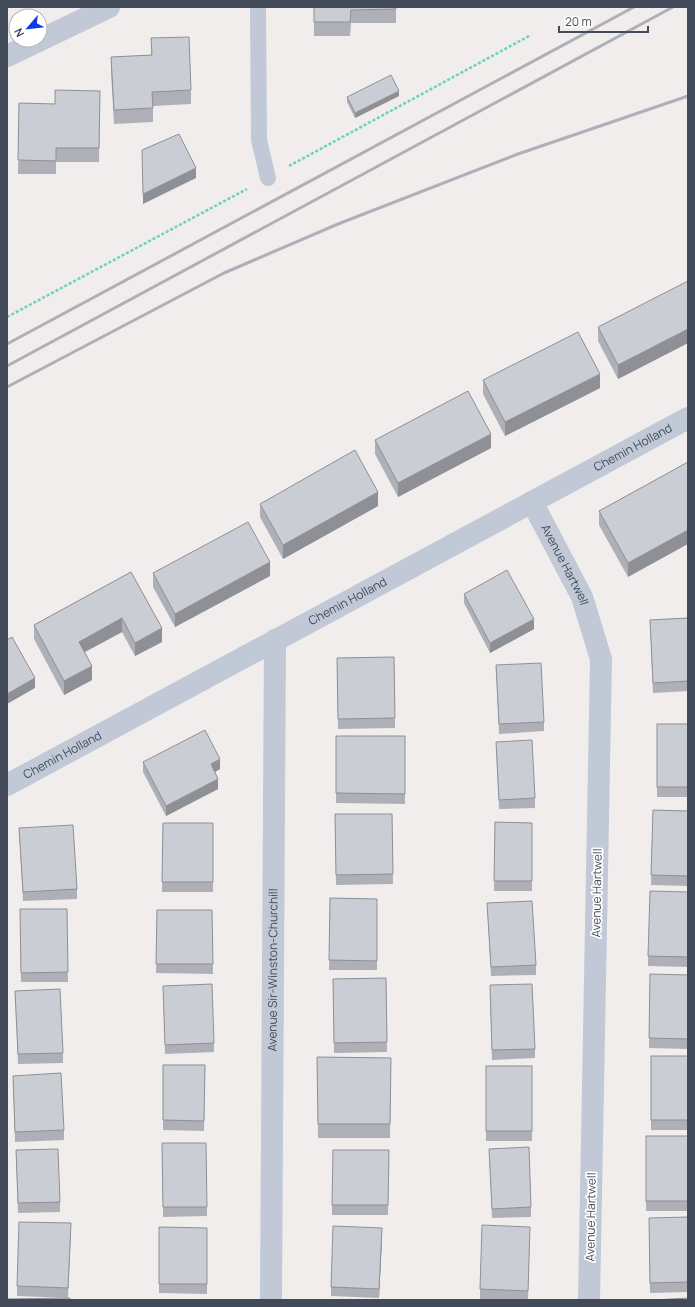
<svg xmlns="http://www.w3.org/2000/svg" width="695" height="1307" font-family="Manrope,sans-serif">
  <rect width="100%" height="100%" fill="#f0edec"/>
  <g fill="none" stroke-linecap="round" stroke-linejoin="round">
    <!-- path -->
    <g stroke="#6bd3b6" stroke-width="2.5" stroke-dasharray="3 2" stroke-linecap="butt">
      <polyline points="289,166 529,36"/>
      <polyline points="7,317 247,189"/>
    </g>
    <!-- service -->
    <polyline stroke="#c1c8d6" stroke-width="16" points="258,7 259,140 268,178"/>
    <!-- minor -->
    <g stroke="#c1c8d6" stroke-width="22">
      <polyline points="7,56 109,7"/>
      <path id="s1" d="M532,502L582,597L601,659L589,1300"/>
      <path id="s2" d="M7,785L688,418"/>
      <path id="s3" d="M271,1300L275,640"/>
    </g>
    <!-- rail -->
    <g stroke="#aeafb8" stroke-width="3">
      <polyline points="7,344 634,7"/>
      <polyline points="7,366 673,7"/>
      <polyline points="7,387 224,273 338,224 518,154 688,96"/>
    </g>
  </g>
  <!-- wall -->
  <g fill="#afb0b7">
    <polygon points="314,7 396,7 396,23 351,23 350,36 314,36"/>
    <polygon points="151,38 191,90 191,104 153,106 153,122 114,124 111,71 111,57 151,55"/>
    <polygon points="100,91 99,162 56,162 56,174 18,174 19,103 55,104"/>
    <polygon points="399,96 355,118 347,102 347,97"/>
    <polygon points="598,327 688,343 618,379 598,341"/>
    <polygon points="483,380 600,388 505,436 483,394"/>
    <polygon points="375,440 491,448 398,497 375,454"/>
    <polygon points="688,462 628,577 599,525 599,511"/>
    <polygon points="260,504 378,506 283,559 260,517"/>
    <polygon points="131,572 162,642 135,656 122,632 85,652 92,680 64,695 34,639 34,625"/>
    <polygon points="153,573 270,576 175,627 153,587"/>
    <polygon points="464,594 534,629 490,653 464,603"/>
    <polygon points="688,618 688,691 653,693 650,620"/>
    <polygon points="394,657 395,728 338,729 337,658"/>
    <polygon points="496,665 544,722 544,731 499,734"/>
    <rect x="657" y="724" width="31" height="73"/>
    <polygon points="405,736 405,804 336,803 336,793"/>
    <polygon points="496,742 535,798 535,808 499,809"/>
    <polygon points="143,762 220,769 215,772 218,789 166,816 143,772"/>
    <polygon points="653,810 688,811 688,886 651,885"/>
    <polygon points="335,814 392,814 393,884 336,885"/>
    <polygon points="495,822 532,823 532,891 494,891"/>
    <polygon points="163,823 213,823 213,892 162,892"/>
    <polygon points="19,828 77,889 77,899 23,901"/>
    <polygon points="688,892 688,967 648,966 648,956"/>
    <polygon points="330,898 377,899 377,970 329,970"/>
    <polygon points="487,903 536,965 536,975 491,976"/>
    <polygon points="20,909 67,909 68,982 21,982"/>
    <polygon points="157,910 212,910 213,974 156,973"/>
    <polygon points="650,974 688,975 688,1049 649,1048"/>
    <polygon points="386,978 387,1052 334,1053 333,979"/>
    <polygon points="163,986 214,1043 214,1052 165,1054"/>
    <polygon points="15,991 63,1053 63,1063 18,1064"/>
    <polygon points="490,995 535,1049 535,1058 492,1060"/>
    <polygon points="688,1056 688,1130 651,1130 651,1120"/>
    <polygon points="317,1057 391,1058 390,1138 318,1138"/>
    <polygon points="163,1065 205,1065 204,1131 163,1130"/>
    <rect x="486" y="1066" width="46" height="75"/>
    <polygon points="13,1076 64,1130 64,1140 15,1142"/>
    <rect x="646" y="1136" width="42" height="75"/>
    <polygon points="162,1143 207,1207 207,1216 163,1217"/>
    <polygon points="489,1149 531,1207 531,1217 492,1218"/>
    <polygon points="16,1150 60,1202 60,1212 18,1213"/>
    <polygon points="389,1150 388,1215 332,1215 332,1205"/>
    <polygon points="688,1217 688,1292 650,1293 649,1228"/>
    <polygon points="159,1227 207,1228 207,1294 159,1293"/>
    <polygon points="530,1227 528,1300 480,1299 480,1289"/>
    <polygon points="71,1233 68,1298 17,1296 17,1286"/>
    <polygon points="382,1237 379,1298 331,1296 331,1287"/>
  </g>
  <!-- shaded-wall -->
  <g fill="#8e9095">
    <polygon points="399,91 399,96 355,118 355,113"/>
    <polygon points="196,168 196,178 143,204 143,194"/>
    <polygon points="688,329 688,343 618,379 618,365"/>
    <polygon points="600,374 600,388 505,436 505,422"/>
    <polygon points="491,434 491,448 398,497 398,483"/>
    <polygon points="378,492 378,506 283,559 283,545"/>
    <polygon points="688,530 688,544 628,577 628,563"/>
    <polygon points="270,562 270,576 175,627 175,614"/>
    <polygon points="122,618 122,632 79,655 79,642"/>
    <polygon points="534,619 534,629 490,653 490,643"/>
    <polygon points="162,628 162,642 135,656 135,643"/>
    <polygon points="92,666 92,680 64,695 64,681"/>
    <polygon points="35,678 35,688 7,704 7,694"/>
    <polygon points="220,759 220,769 211,774 211,764"/>
    <polygon points="218,779 218,789 166,816 166,806"/>
    <polygon points="382,1228 382,1237 379,1298 379,1289"/>
  </g>
  <!-- building -->
  <g fill="#cbcdd5" stroke="#8e9095">
    <polygon points="314,7 396,7 396,9 351,10 350,22 314,22"/>
    <polygon points="189,37 191,90 152,92 153,108 114,110 111,57 152,55 151,38"/>
    <polygon points="391,75 399,91 355,113 347,97"/>
    <polygon points="55,90 100,91 99,148 56,148 56,161 18,160 19,103 55,104"/>
    <polygon points="179,134 196,168 143,194 142,150"/>
    <polygon points="688,281 688,329 618,365 598,327"/>
    <polygon points="578,332 600,374 505,422 483,380"/>
    <polygon points="468,391 491,434 398,483 375,440"/>
    <polygon points="355,450 378,492 283,545 260,504"/>
    <polygon points="688,462 688,530 628,563 599,511"/>
    <polygon points="248,522 270,562 175,614 153,573"/>
    <polygon points="507,570 534,619 490,643 464,594"/>
    <polygon points="131,572 162,628 135,643 122,618 79,642 92,666 64,681 34,625"/>
    <polygon points="688,618 688,681 653,683 650,620"/>
    <polygon points="12,637 35,678 7,694 7,640"/>
    <polygon points="394,657 395,718 338,719 337,658"/>
    <polygon points="541,663 544,722 499,724 496,665"/>
    <rect x="657" y="724" width="31" height="63"/>
    <polygon points="205,730 220,759 211,764 218,779 166,806 143,762"/>
    <polygon points="336,736 405,736 405,794 336,793"/>
    <polygon points="532,740 535,798 499,800 496,742"/>
    <polygon points="653,810 688,811 688,876 651,875"/>
    <polygon points="335,814 392,814 393,874 336,875"/>
    <polygon points="495,822 532,823 532,881 494,881"/>
    <polygon points="163,823 213,823 213,882 162,882"/>
    <polygon points="73,825 77,889 23,892 19,828"/>
    <polygon points="650,891 688,892 688,957 648,956"/>
    <polygon points="330,898 377,899 377,961 329,960"/>
    <polygon points="532,901 536,965 491,967 487,903"/>
    <polygon points="20,909 67,909 68,972 21,973"/>
    <polygon points="157,910 212,910 213,964 156,964"/>
    <polygon points="650,974 688,975 688,1039 649,1038"/>
    <polygon points="386,978 387,1042 334,1043 333,979"/>
    <polygon points="212,984 214,1043 165,1045 163,986"/>
    <polygon points="532,984 535,1049 492,1050 490,985"/>
    <polygon points="60,989 63,1053 18,1054 15,991"/>
    <rect x="651" y="1056" width="37" height="64"/>
    <polygon points="317,1057 391,1058 390,1124 318,1124"/>
    <polygon points="163,1065 205,1065 204,1121 163,1120"/>
    <rect x="486" y="1066" width="46" height="65"/>
    <polygon points="61,1073 64,1130 15,1132 13,1076"/>
    <rect x="646" y="1136" width="42" height="65"/>
    <polygon points="162,1143 206,1143 207,1207 163,1207"/>
    <polygon points="529,1147 531,1207 492,1209 489,1149"/>
    <polygon points="58,1149 60,1202 18,1203 16,1150"/>
    <polygon points="333,1150 389,1150 388,1205 332,1205"/>
    <polygon points="688,1217 688,1282 650,1283 649,1218"/>
    <polygon points="19,1222 71,1223 68,1288 17,1286"/>
    <polygon points="482,1225 530,1227 528,1291 480,1289"/>
    <polygon points="333,1226 382,1228 379,1289 331,1287"/>
    <polygon points="159,1227 207,1228 207,1284 159,1284"/>
    <polygon points="70,1298 70,1300 7,1300 7,1299"/>
    <polygon points="688,1298 688,1300 653,1300"/>
  </g>
  <g text-anchor="middle" stroke-width="3.5" stroke-linejoin="round" paint-order="stroke">
    <!-- street labels -->
    <g font-size="12" fill="#434b5b" stroke="#fff">
      <text dy="4" stroke="none"><textPath href="#s2" startOffset="711">Chemin Holland</textPath></text>
      <text dy="4" stroke="none"><textPath href="#s1" startOffset="71">Avenue Hartwell</textPath></text>
      <text dy="4" stroke="none"><textPath href="#s2" startOffset="387">Chemin Holland</textPath></text>
      <text dy="4" stroke="none"><textPath href="#s2" startOffset="63">Chemin Holland</textPath></text>
      <text transform="translate(597 893) rotate(-89)" y="4">Avenue Hartwell</text>
      <text dy="4" stroke="none"><textPath href="#s3" startOffset="330">Avenue Sir-Winston-Churchill</textPath></text>
      <text transform="translate(591 1217) rotate(-89)" y="4">Avenue Hartwell</text>
    </g>
  </g>
  <!-- border -->
  <rect width="695" height="1307" fill="none" stroke="#434b5b" stroke-width="16"/>
  <!-- north arrow -->
  <g transform="translate(28 28) rotate(242)"><circle r="19" fill="#ffffff" stroke="#b4b7bd"/>
  <path d="M0-3L7 15L0 10L-7 15Z" fill="#093bed"/>
  <text y="-6" font-size="11" font-weight="bold" text-anchor="middle" fill="#434b5b">N</text>
  </g>
  <!-- scale -->
  <path d="M559 26v6h89v-6" fill="none" stroke="#434b5b" stroke-width="2"/>
  <text x="565" y="26" font-size="12" fill="#434b5b" stroke="#ffffff" stroke-width="3" paint-order="stroke">20 m</text>
</svg>
